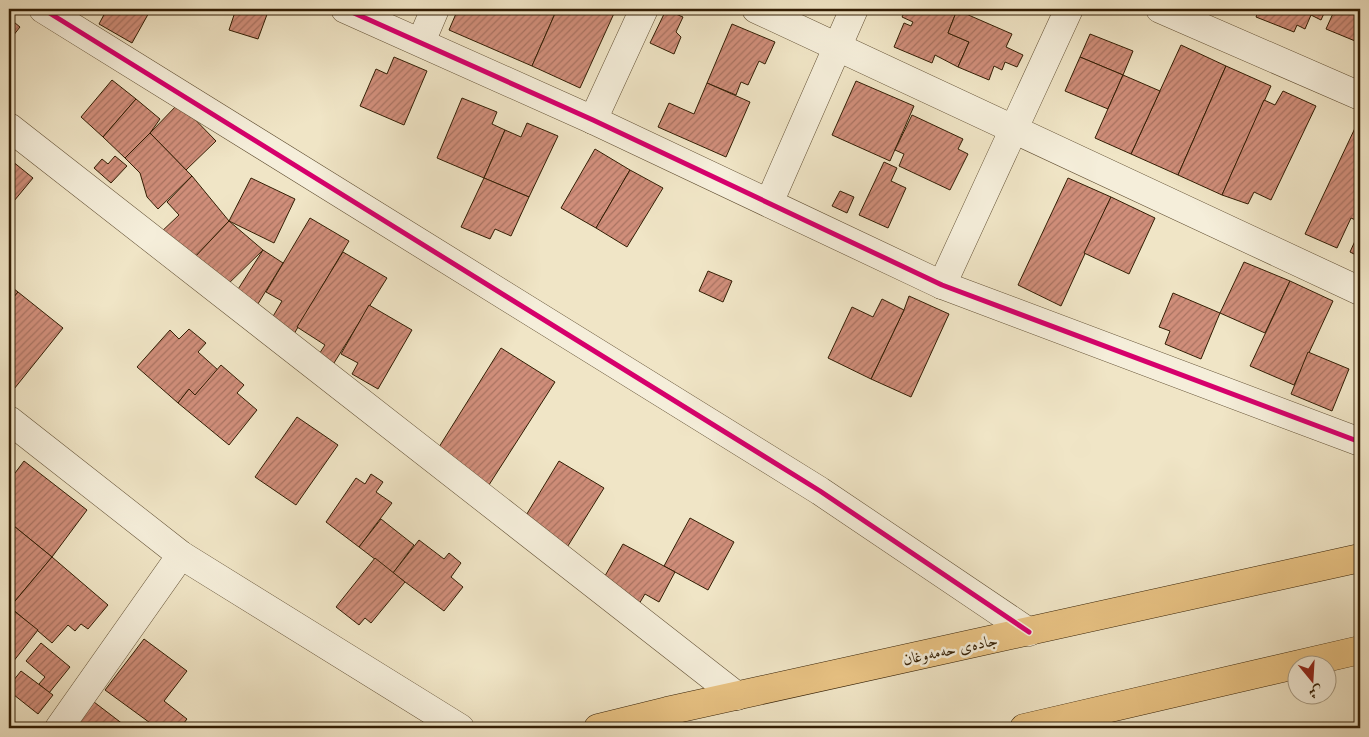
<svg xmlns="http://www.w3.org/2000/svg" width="1369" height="737" font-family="'Libre Caslon Text',Amiri,serif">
  <defs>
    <pattern id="building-hatch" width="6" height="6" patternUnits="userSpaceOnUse" patternTransform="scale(1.25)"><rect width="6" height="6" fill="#d08e7a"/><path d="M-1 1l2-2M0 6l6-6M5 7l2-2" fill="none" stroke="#a97362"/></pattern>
  </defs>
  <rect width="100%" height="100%" fill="#f0e5c6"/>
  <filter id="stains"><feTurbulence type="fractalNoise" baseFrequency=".004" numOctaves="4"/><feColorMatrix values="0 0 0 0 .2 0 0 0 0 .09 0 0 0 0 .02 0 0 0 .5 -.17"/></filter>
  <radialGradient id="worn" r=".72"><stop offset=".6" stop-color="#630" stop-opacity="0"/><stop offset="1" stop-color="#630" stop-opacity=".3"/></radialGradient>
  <!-- building -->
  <g fill="url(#building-hatch)" stroke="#331e04">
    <polygon points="107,9 151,9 132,43 99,24"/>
    <polygon points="225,9 269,9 258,39 229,30 235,12"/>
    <polygon points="458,9 557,9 532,66 449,30"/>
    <polygon points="557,9 569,13 571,9 616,9 580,88 532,66"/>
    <polygon points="906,9 953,9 957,10 948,33 969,42 958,67 935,55 932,63 894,47 904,23 911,26 913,22 902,17"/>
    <polygon points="1259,9 1326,9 1321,20 1311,15 1305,29 1297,25 1294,32 1256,17"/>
    <polygon points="1335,9 1360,9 1360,43 1326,29"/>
    <polygon points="666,10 683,17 676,32 681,37 674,54 650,43"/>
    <polygon points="957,10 1012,34 1006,47 1023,55 1017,67 1005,62 1002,70 994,66 989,80 958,67 969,42 948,33"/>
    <polygon points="9,18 20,27 9,41"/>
    <polygon points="732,24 775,42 765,64 759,61 748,85 741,82 736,95 707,83"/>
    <polygon points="1090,34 1133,51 1123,75 1080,57"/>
    <polygon points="1181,45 1226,66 1178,175 1131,154"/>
    <polygon points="394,57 427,71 404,125 360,106 376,69 387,74"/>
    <polygon points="1080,57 1123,75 1108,109 1065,91"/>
    <polygon points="1226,66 1271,86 1222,195 1178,175"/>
    <polygon points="1123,75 1160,91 1131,154 1095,138"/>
    <polygon points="112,80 136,99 103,137 81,117"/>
    <polygon points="856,81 914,106 890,161 832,135"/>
    <polygon points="707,83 750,102 726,157 658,127 669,103 694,114"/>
    <polygon points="1283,91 1316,106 1271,200 1254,192 1248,204 1222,195 1264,100 1275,105"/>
    <polygon points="462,98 497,112 492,124 505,130 484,178 437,158"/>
    <polygon points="136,99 160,119 150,133 125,158 103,137"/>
    <polygon points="179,103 216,141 186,170 150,133"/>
    <polygon points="912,115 963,139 958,149 968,154 950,190 899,166 904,154 895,150"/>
    <polygon points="527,123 558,136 529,197 484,178 505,130 521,137"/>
    <polygon points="1356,126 1360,127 1360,222 1351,218 1337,248 1305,234"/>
    <polygon points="150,133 192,176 158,209 147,197 140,173 125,158"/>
    <polygon points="595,149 630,170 596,228 561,208"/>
    <polygon points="115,156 127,166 111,183 94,168 102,159 108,164"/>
    <polygon points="12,161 33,178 9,207 9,165"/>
    <polygon points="884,162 897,168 891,181 906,188 888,228 859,215"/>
    <polygon points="630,170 663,188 627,247 596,228"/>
    <polygon points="192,176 229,221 194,258 159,234 179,215 167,202"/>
    <polygon points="251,178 295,199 274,243 229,221"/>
    <polygon points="484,178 529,197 511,236 495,229 490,239 461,227"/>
    <polygon points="1068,178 1111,197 1061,306 1018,285"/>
    <polygon points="840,191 854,197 847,213 832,206"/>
    <polygon points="1111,197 1155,218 1129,274 1084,253"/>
    <polygon points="310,218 349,241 291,339 268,325 282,301 266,292"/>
    <polygon points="229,221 263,250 224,288 194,258"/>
    <polygon points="1360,230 1360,257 1350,252"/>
    <polygon points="263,250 283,263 256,307 235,294"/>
    <polygon points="343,252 387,278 329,371 314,362 325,345 297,327"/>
    <polygon points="1244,262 1290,281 1265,333 1220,313"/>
    <polygon points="708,271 732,281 723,302 699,291"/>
    <polygon points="1290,281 1333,301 1294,385 1250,366"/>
    <polygon points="9,285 18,292 9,303"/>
    <polygon points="18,292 63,328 10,394 9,303"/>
    <polygon points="1173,293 1220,313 1201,359 1165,344 1170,331 1159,327"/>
    <polygon points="909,296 949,314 911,397 871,379 904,310"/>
    <polygon points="882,299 904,310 871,379 828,358 852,307 873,317"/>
    <polygon points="369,305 412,330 378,389 352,374 358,363 341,354"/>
    <polygon points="189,329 206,343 198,352 218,370 195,395 189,389 178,403 137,367 170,330 179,339"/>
    <polygon points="501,348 555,382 487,488 434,455"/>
    <polygon points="1308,352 1349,369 1332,411 1291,394"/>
    <polygon points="221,365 244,385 237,393 257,410 229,445 178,403 189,389 195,395"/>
    <polygon points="297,417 338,445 296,505 255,477"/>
    <polygon points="24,461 87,510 52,557 9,522 9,481"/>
    <polygon points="559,461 604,488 566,549 522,522"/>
    <polygon points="371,474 383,482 376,492 392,503 359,547 326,522 356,478 365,484"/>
    <polygon points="690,518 734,542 708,590 664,566"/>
    <polygon points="381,519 414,545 393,573 359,547"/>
    <polygon points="9,522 52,557 10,607 9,606"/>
    <polygon points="419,540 444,559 449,553 461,563 451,577 463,587 444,611 393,573"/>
    <polygon points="623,544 675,572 659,602 645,594 639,604 601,583"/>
    <polygon points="52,557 108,605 88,629 81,624 75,631 68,625 52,643 10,607"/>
    <polygon points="375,558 405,582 371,623 365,618 359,625 336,607"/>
    <polygon points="9,607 38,630 9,667"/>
    <polygon points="144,639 187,671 164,701 187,719 180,728 157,728 105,690"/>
    <polygon points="41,643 70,667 49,693 39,684 45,677 26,661"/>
    <polygon points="21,671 53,695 38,714 9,691 9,686"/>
    <polygon points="94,702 128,728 74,728"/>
  </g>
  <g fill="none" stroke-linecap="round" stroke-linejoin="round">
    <!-- minor casing -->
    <g stroke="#625034" stroke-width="29">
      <g id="minor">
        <polyline points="43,9 820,491 1029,632"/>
        <polyline points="345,9 593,120 942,285 1360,442"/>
        <polyline points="756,9 1360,291"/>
        <polyline points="1160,9 1360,96"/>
        <polyline points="421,42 435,9"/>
        <polyline points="593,120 644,9"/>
        <polyline points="9,127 737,696"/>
        <polyline points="769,203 854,9"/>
        <polyline points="942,285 1069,9"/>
        <polyline points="9,420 181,555 460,728"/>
        <polyline points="59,728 181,555"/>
      </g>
    </g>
    <!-- major casing -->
    <g stroke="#331e04" stroke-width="29">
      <g id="major">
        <polyline points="598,728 667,711 1360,558"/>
        <polyline points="1024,728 1360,650"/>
      </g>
    </g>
    <!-- minor -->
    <use href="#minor" stroke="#f5eeda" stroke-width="28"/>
    <!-- major -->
    <use href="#major" stroke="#e8c283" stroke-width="28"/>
    <!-- cycleway casing -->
    <g stroke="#f5eeda" stroke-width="8">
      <g id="cycleway">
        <polyline points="43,9 820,491 1029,632"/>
        <polyline points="345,9 593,120 942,285 1360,442"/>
      </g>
    </g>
    <!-- cycleway -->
    <use href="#cycleway" stroke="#d6006c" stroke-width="5"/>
  </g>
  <g text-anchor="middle" stroke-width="5" stroke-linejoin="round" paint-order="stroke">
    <!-- street labels -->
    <g font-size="16" fill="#331e04" stroke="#f5eeda">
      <text transform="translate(950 649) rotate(-12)" y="6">جادەی حەمەوغان</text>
    </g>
  </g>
  <!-- margin -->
  <rect width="1369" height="737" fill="none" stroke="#f0e5c6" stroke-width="30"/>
  <rect x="10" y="10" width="1349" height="717" fill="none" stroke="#331e04" stroke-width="2.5"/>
  <rect x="15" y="15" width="1339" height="707" fill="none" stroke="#331e04"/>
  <!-- north arrow -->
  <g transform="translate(1312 680) rotate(162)"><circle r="24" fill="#f5eeda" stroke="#a79b84"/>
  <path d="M0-4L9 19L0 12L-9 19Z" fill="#8f2418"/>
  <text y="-8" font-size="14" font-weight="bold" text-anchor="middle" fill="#331e04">ش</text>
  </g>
  <rect width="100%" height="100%" filter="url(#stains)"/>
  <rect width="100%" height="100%" fill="url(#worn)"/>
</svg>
